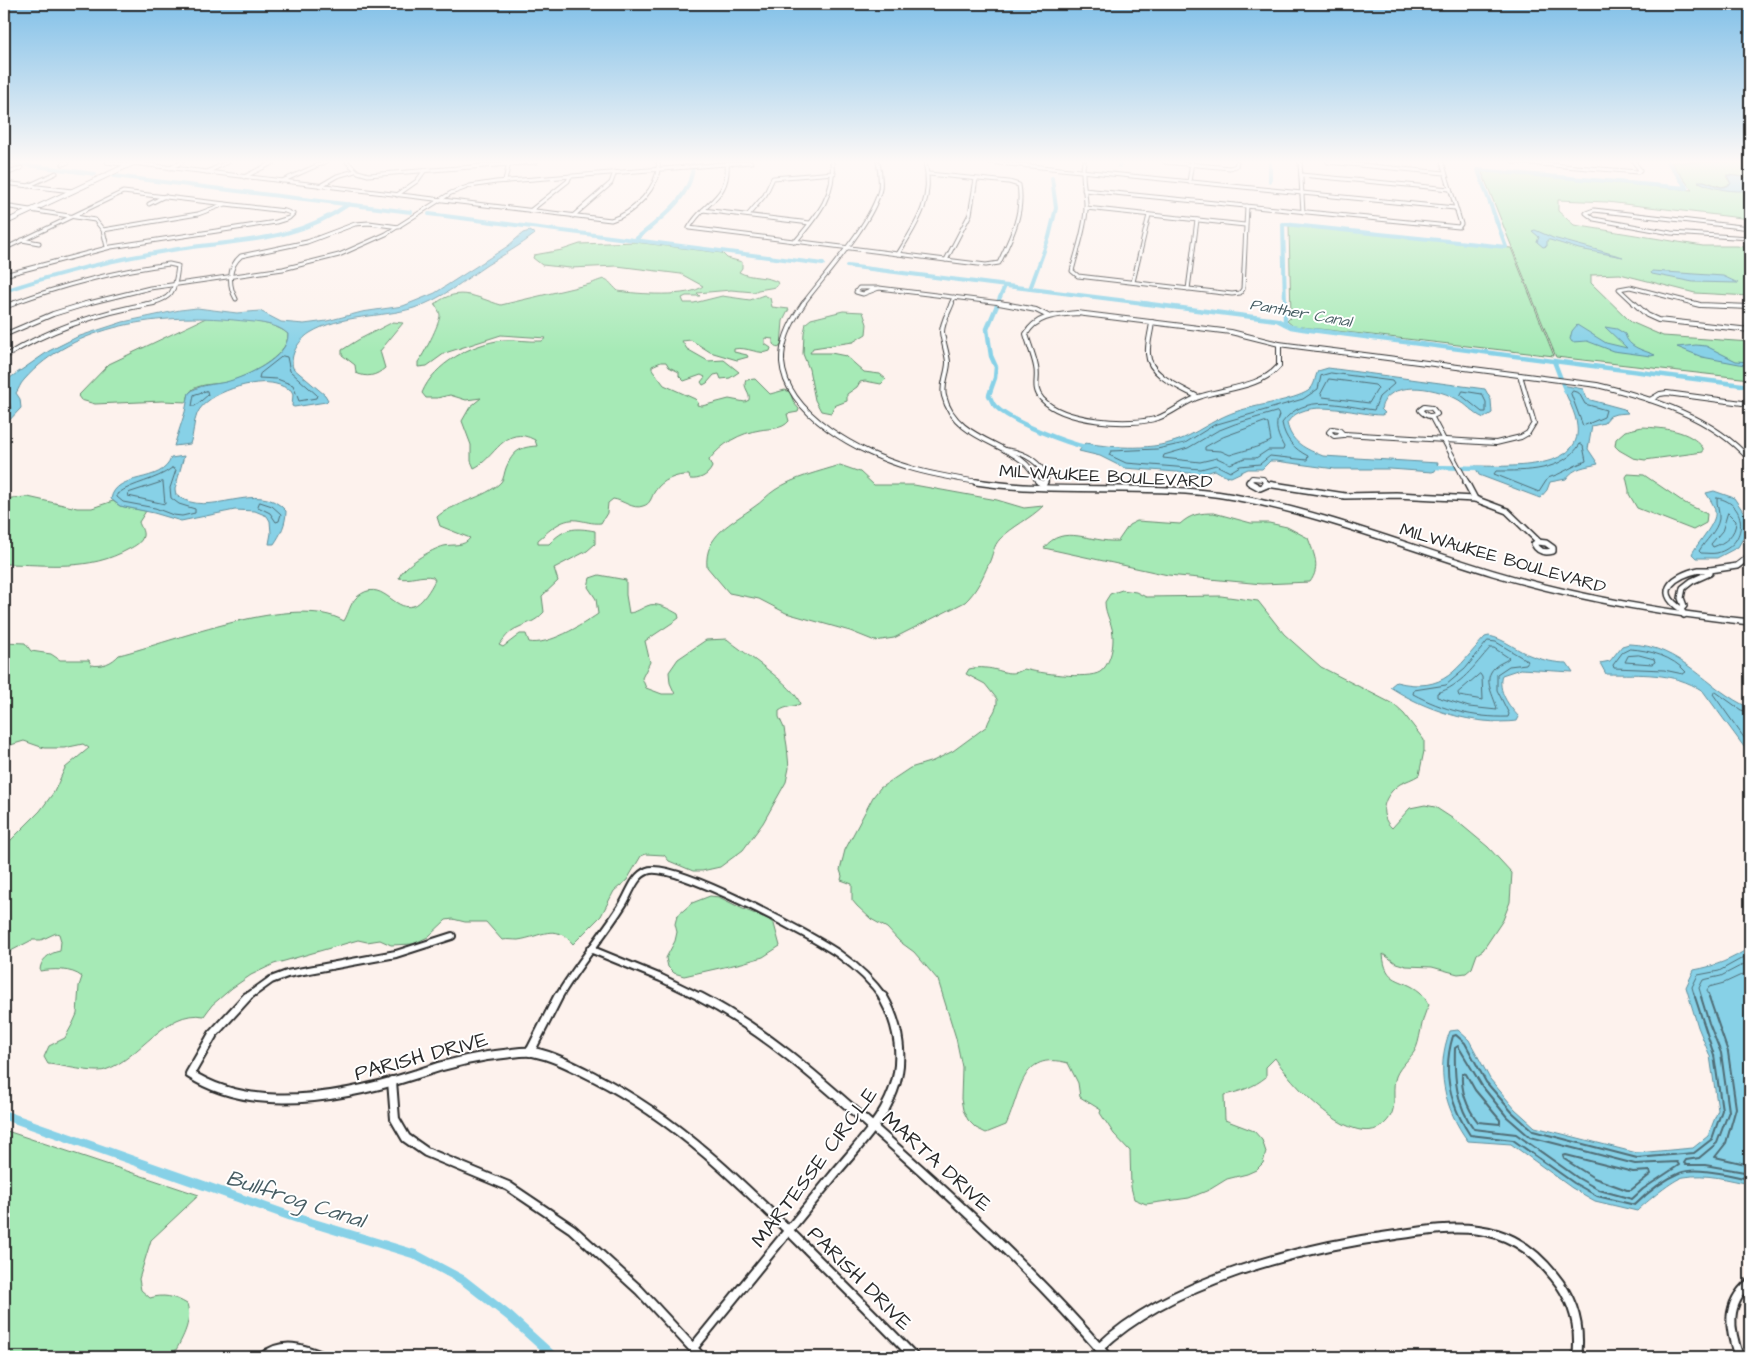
<svg xmlns="http://www.w3.org/2000/svg" width="1754" height="1361" font-family="'Architects Daughter',sans-serif">
  <rect width="100%" height="100%" fill="#fdf2ed"/>
  <filter id="ink" filterUnits="userSpaceOnUse"><feTurbulence type="fractalNoise" baseFrequency=".02" numOctaves="2"/><feDisplacementMap in="SourceGraphic" scale="10" xChannelSelector="R" yChannelSelector="G"/><feConvolveMatrix kernelMatrix="1 2 1 2 8 2 1 2 1" color-interpolation-filters="sRGB"/></filter>
  <g filter="url(#ink)">
    <!-- green -->
    <g fill="#a6eab6" stroke="#688a70">
      <polygon points="1671,162 1750,162 1750,178 1729,175 1726,176 1731,184 1722,187 1704,181 1698,182 1730,190 1747,191 1749,187 1746,183 1750,181 1750,219 1607,202 1558,200 1558,211 1574,225 1703,246 1737,246 1750,248 1750,296 1695,293 1620,274 1591,275 1591,283 1631,322 1663,336 1750,342 1750,379 1556,357 1481,170 1692,190"/>
      <polygon points="1289,225 1511,248 1554,356 1293,326 1287,321 1291,317"/>
      <path d="M635,242L722,253L727,258L742,262V268L739,272C751,279 767,275 779,283L776,287L758,290L754,292L731,290L697,293L700,296H686L682,298L684,303H694L722,296L750,300L764,295L770,298L772,307L789,309L783,321L781,346L778,348L773,344V339L765,338V344L771,348L770,351C760,356 747,346 734,349V352L747,355L748,357L737,360L710,352L691,340L682,341L687,349L708,361L724,360L739,372L730,378L721,379L719,374L714,375L707,383L703,385L701,382L705,377L701,375L684,381L679,376V372L669,367L666,362H661L652,366V369L664,385L695,399L698,402L697,405L702,406L729,399L745,402L749,400C751,392 742,388 746,380L755,379L770,394L785,390L790,392L794,403L799,409L798,412L787,414L789,421C782,430 770,428 760,430C740,433 721,444 709,460L712,467C708,476 699,480 690,479L689,475C677,474 662,480 655,491C651,497 651,504 643,506C633,510 623,500 613,499L608,503L607,513L601,523C592,524 585,521 577,520C561,518 549,531 538,540V544H549C564,528 574,527 595,531V544L587,551L554,568L558,581L542,596L544,612C534,623 529,622 517,628C509,631 504,639 499,645L503,647L520,634H526L529,642C548,646 582,625 598,614L596,599L588,587L590,578L599,575L626,580V595L629,613C637,612 640,609 647,606C656,601 671,610 678,614L679,618L675,621L645,641L650,662L642,678L646,688L662,694H675L670,683L669,672L678,659L706,640L727,639C742,652 797,687 800,704C793,707 786,706 779,711V717L784,728L787,746L789,768L786,782L763,823L743,850L720,867L702,871H693L669,861L664,855L646,854L641,856L627,880L614,891L601,916L573,944C555,922 541,937 518,940C513,940 508,939 502,940L486,922H465L453,919L446,920L428,937L413,944L391,945L380,940L367,942L358,940L274,964L251,975L232,988L212,1005L204,1016C165,1009 140,1059 105,1070C95,1074 61,1065 48,1064L44,1057L49,1046L65,1038L73,1023L77,1014L79,986L82,977C72,968 52,969 40,971C40,960 49,953 60,951L61,941L59,934L56,933L41,940H32L7,953L4,969V847L40,811L54,792L65,768L89,748L83,744L64,748H44L24,741L4,747V642L25,643L31,651L51,654L60,660H89L91,665C102,667 112,663 119,655C173,642 294,592 344,621C349,613 350,603 357,597C382,576 393,612 413,606C422,604 431,588 435,580L433,577C421,574 409,581 399,578C402,566 432,549 444,546C453,544 464,547 470,538L440,526L437,517C450,504 486,498 501,482C504,479 504,473 506,468C513,451 520,447 537,446L535,440C504,423 495,459 474,468L471,461V445L462,421L470,407L481,398L466,400L450,395L437,398H426L422,393C434,363 472,344 503,340C515,339 529,342 542,341L546,338L501,335L445,353L427,366L418,367V362C423,356 440,323 440,315C440,312 437,308 435,304C459,285 477,298 501,305L590,284C610,276 604,278 618,291C636,294 690,298 703,286L681,274L617,266L570,268L542,265L533,258L534,255L562,250L580,244Z"/>
      <polygon points="843,311 863,312 867,324 866,334 853,342 813,348 810,353 831,353 846,356 864,372 880,374 886,379 881,384 865,381 860,382 857,387 847,394 847,401 834,406 831,413 821,411 815,400 809,369 803,354 804,333 806,323 811,319"/>
      <path d="M208,317C228,318 273,320 288,334C289,357 243,379 224,383C214,384 202,384 193,389C188,393 188,397 187,402L162,401L95,404L81,400L78,396L109,364Z"/>
      <path d="M393,322L403,323L380,351L385,368C376,376 367,378 356,373L355,365L342,355V350L358,340Z"/>
      <path d="M1642,427C1664,428 1690,430 1703,448V452L1645,460L1633,458L1619,450L1615,446L1616,439L1625,431Z"/>
      <path d="M840,465L860,472L874,485H914L997,500L1024,508L1043,506C1030,519 1013,526 1000,539C993,546 993,555 989,563C983,577 976,592 965,602L894,638L875,641L850,631L786,613L759,599L729,593L707,567C704,535 732,523 754,507C762,502 767,495 775,490C794,477 819,472 840,465Z"/>
      <polygon points="1628,474 1644,475 1685,503 1707,514 1706,523 1693,530 1637,508 1629,494 1629,490 1626,477"/>
      <path d="M28,497L77,508H92L113,501L120,506L146,511L139,522C140,526 144,531 143,536C142,542 135,546 129,549C88,572 48,564 4,564V506L11,498Z"/>
      <path d="M1214,513L1251,523H1269L1287,527L1308,538C1314,554 1321,567 1310,582L1262,584L1168,575L1044,548C1063,523 1091,543 1118,541L1129,525L1137,521L1180,524C1191,514 1200,513 1214,513Z"/>
      <path d="M1122,590L1136,592L1146,597L1221,596L1258,601L1284,634L1321,667L1393,704L1404,714L1424,740V751L1419,775C1413,779 1406,781 1400,784C1384,795 1377,814 1392,828L1410,808L1425,805L1435,807L1458,822L1488,847L1512,873L1510,902L1503,920L1483,950L1477,954L1472,968L1466,973L1458,974L1432,967L1406,966L1396,963L1383,954C1385,985 1402,977 1420,992C1424,995 1426,1001 1429,1005C1420,1019 1421,1042 1414,1052C1408,1061 1397,1069 1395,1080C1392,1092 1397,1106 1390,1117C1361,1162 1291,1083 1275,1058L1266,1067V1077C1254,1087 1239,1092 1224,1095L1225,1120L1254,1131L1262,1140L1266,1152L1263,1163L1256,1170L1247,1174L1227,1179L1209,1190L1189,1198L1146,1204L1134,1199L1131,1187L1130,1151L1114,1134L1100,1113L1101,1110L1080,1097L1078,1083L1068,1063C1020,1050 1021,1093 1006,1125L986,1133L976,1128L968,1120L963,1110L961,1099L962,1067L956,1038L938,980L914,952L899,941L887,928L871,919L857,906L852,900V884L841,880L842,876L840,870L845,850L873,797L880,788L910,768L933,761L953,751L987,726C990,715 998,711 997,699L985,684L966,674L969,669C974,668 980,667 986,668C1001,669 1010,678 1024,669C1039,673 1087,680 1100,672C1109,666 1113,650 1113,640C1114,624 1105,616 1105,602L1110,594Z"/>
      <polygon points="710,896 719,897 743,909 768,919 774,924 780,946 763,957 742,963 684,976 674,973 668,967 666,958 675,941 677,932 675,924 677,916 692,903"/>
      <path d="M4,1130L199,1195L151,1240L139,1279L141,1290L150,1298C163,1294 174,1296 187,1304C193,1322 181,1341 172,1357H4Z"/>
    </g>
    <!-- water -->
    <g fill="#87d1e7" stroke="#628f9c">
      <path d="M1727,175L1750,178V181L1747,183L1749,190C1736,193 1710,189 1698,181C1709,180 1715,188 1723,187C1726,187 1728,185 1731,184Z"/>
      <polygon points="1535,230 1553,238 1623,257 1579,249 1550,240 1547,240 1547,246 1543,247 1537,242 1539,237 1532,231"/>
      <path d="M530,231L535,234C520,246 503,255 487,265C463,281 442,299 414,308C381,318 341,314 310,333C299,340 289,355 293,368L325,395L328,400L326,402L294,407L292,406L293,394L291,390C286,388 281,385 276,384C256,378 206,392 197,414C193,423 194,434 190,444L174,446L185,412L189,393C199,384 213,385 226,382C245,377 289,358 288,334C276,322 251,322 234,320C163,313 74,323 24,380C20,384 19,389 16,393L20,399L21,408L4,426V418L11,409C9,396 4,396 4,382L49,351L77,337L123,322L180,310L197,308L237,313L260,311L281,322L304,324L327,321L362,312L403,306L435,293L508,246L523,233Z"/>
      <polygon points="1652,271 1723,276 1738,283 1693,282 1652,274 1651,273"/>
      <path d="M1577,325L1606,343L1627,348L1605,327L1617,329L1625,334C1628,348 1644,350 1655,355L1651,356L1613,351L1587,341L1572,342L1570,339L1572,331Z"/>
      <polygon points="1696,345 1706,346 1736,361 1750,362 1750,366 1702,357 1677,347"/>
      <path d="M1328,368L1485,389L1491,400L1492,413L1484,418C1473,414 1466,403 1455,398C1434,387 1387,379 1381,409L1385,413L1382,415C1355,415 1305,395 1287,423C1291,443 1306,449 1323,456L1438,463L1435,471L1432,472L1390,469H1335L1276,461H1270L1262,469H1248L1231,477L1225,476L1215,470L1203,474L1124,468L1100,456L1079,451L1085,443C1116,448 1154,451 1184,438C1203,429 1218,417 1238,411C1257,405 1294,400 1308,391C1316,385 1314,378 1318,371Z"/>
      <path d="M1562,385L1583,389L1587,399L1624,409L1628,413L1616,414L1610,416L1604,423L1592,426L1588,449L1598,464C1586,467 1574,467 1566,479L1550,482L1547,490L1540,498L1479,475L1475,466C1503,466 1583,472 1577,426C1576,413 1567,398 1562,385Z"/>
      <path d="M184,456L175,489L176,495C210,521 257,477 286,511C286,523 281,534 274,544H269L271,533L270,521L267,516L255,511L235,510L181,521L154,513L120,506L111,499C116,471 162,485 171,458Z"/>
      <path d="M1714,491L1734,498L1747,517L1748,530L1738,547L1717,558H1696L1692,554C1697,543 1717,523 1715,512C1715,506 1709,498 1706,493Z"/>
      <path d="M1489,636C1505,639 1517,651 1532,656C1543,660 1555,663 1567,663L1573,672L1520,669L1502,675C1497,691 1509,706 1519,717L1517,721C1474,726 1425,710 1390,687L1396,682C1446,694 1456,668 1485,637Z"/>
      <path d="M1629,644C1682,645 1706,689 1750,708V755L1703,691C1672,671 1641,675 1606,674L1600,663L1610,661L1622,646Z"/>
      <path d="M1750,947V1184C1729,1180 1706,1173 1684,1177C1675,1178 1645,1203 1637,1211L1595,1201L1572,1188L1511,1144L1468,1141C1444,1109 1435,1068 1450,1031L1458,1030L1469,1040L1490,1079L1515,1109L1535,1127L1637,1153L1693,1148L1708,1136L1718,1110L1710,1056L1698,1027L1686,987L1694,970C1715,966 1732,960 1750,947Z"/>
    </g>
    <g fill="none" stroke-linecap="round" stroke-linejoin="round">
      <!-- shore-far1 -->
      <g stroke="#506d76" stroke-width="1">
        <polygon points="283,356 287,357 290,371 317,395 316,398 299,401 293,385 277,379 259,378 260,374"/>
        <path d="M1331,373L1392,381L1394,384L1379,397L1374,410C1342,406 1304,392 1282,423C1285,439 1294,449 1308,456L1307,460L1270,456L1260,464L1240,466L1230,472L1216,465L1201,469L1126,463L1109,455L1111,451L1157,449L1185,443L1214,425L1303,399L1318,389L1321,376Z"/>
        <polygon points="1329,379 1375,385 1378,388 1369,403 1323,397 1321,394"/>
        <polygon points="207,391 208,395 195,406 192,406 194,395"/>
        <polygon points="1463,391 1482,394 1486,402 1486,412 1482,412 1461,395"/>
        <polygon points="1573,391 1579,393 1585,404 1606,410 1604,417 1583,426 1571,394"/>
        <path d="M1277,412L1279,415C1274,427 1278,436 1284,447L1283,450H1268L1256,458H1245L1230,464L1217,458L1200,462L1163,458L1164,455L1188,448L1217,431L1235,424Z"/>
        <path d="M1265,422L1268,424L1271,441C1257,448 1245,450 1230,455L1221,451L1205,450V447L1223,437Z"/>
        <path d="M1580,444L1583,446L1586,461C1572,466 1562,474 1548,478L1539,492L1494,474L1496,471C1526,471 1563,472 1580,444Z"/>
        <path d="M172,468L176,470L170,488L171,498L179,504L195,509V513L182,516L173,515L155,508L123,502L117,497V494C134,482 155,481 172,468Z"/>
        <polygon points="163,482 165,504 128,496 129,493"/>
        <path d="M1717,498C1749,503 1748,545 1717,553C1712,554 1706,553 1701,553L1699,551C1705,541 1717,531 1719,519C1720,511 1716,505 1717,498Z"/>
        <polygon points="260,502 272,506 281,514 279,521 276,522 270,513 258,507"/>
        <path d="M1728,513L1736,521C1736,535 1725,543 1713,547L1711,544L1722,531Z"/>
        <path d="M1488,641L1496,642L1528,661L1526,664L1509,666L1497,674V690L1509,714L1508,717C1474,718 1443,710 1413,694L1414,690L1446,685L1465,669Z"/>
        <path d="M1490,648H1494L1509,658C1505,662 1499,663 1495,667C1481,680 1495,696 1497,710L1469,707L1437,697V693C1461,686 1474,666 1490,648Z"/>
        <path d="M1630,649C1650,650 1673,657 1686,672L1683,674L1664,670L1614,668L1613,665L1622,653Z"/>
        <polygon points="1639,655 1654,659 1655,662 1652,664 1625,662 1628,656"/>
        <polygon points="1480,674 1482,677 1483,700 1459,696 1458,693"/>
        <polyline points="1750,712 1741,710 1716,692 1713,694 1750,746"/>
        <polyline points="1695,998 1692,987 1698,975 1719,971 1750,954"/>
        <polyline points="1702,998 1699,988 1703,980 1721,976 1750,961"/>
        <polyline points="1710,998 1707,990 1709,987 1724,983 1750,971"/>
      </g>
      <!-- shore -->
      <g stroke="#506d76" stroke-width="2">
        <path d="M1695,997L1714,1055L1722,1110L1712,1139L1694,1153L1637,1158L1533,1131L1512,1112L1486,1082L1465,1043L1456,1035L1453,1036C1442,1071 1450,1105 1470,1135L1513,1140L1574,1183L1597,1196L1635,1205C1647,1193 1663,1180 1680,1173C1697,1166 1732,1176 1750,1179"/>
        <polyline points="1701,997 1709,1023 1721,1053 1729,1111 1717,1143 1699,1158 1686,1160 1684,1163 1686,1165 1705,1165 1750,1173"/>
        <polyline points="1709,997 1728,1052 1736,1108 1726,1143 1715,1157 1750,1165"/>
        <path d="M1458,1046L1482,1086L1507,1117L1530,1137L1635,1164L1677,1162L1679,1165L1643,1189L1632,1199L1599,1190L1578,1178L1516,1134L1474,1129C1456,1105 1454,1078 1455,1048Z"/>
        <path d="M1462,1073L1466,1074L1475,1090L1500,1120V1124L1478,1122C1467,1108 1461,1091 1462,1073Z"/>
        <polygon points="1566,1155 1633,1172 1650,1171 1651,1174 1631,1190 1627,1190 1594,1178 1564,1159 1563,1156"/>
      </g>
      <!-- canal-far2 -->
      <g stroke="#87d1e7" stroke-width="4">
        <polyline points="6,162 95,174"/>
        <polyline points="1270,162 1270,181"/>
        <polyline points="1119,166 1120,162"/>
        <polyline points="114,176 411,212"/>
        <polyline points="429,214 823,264"/>
        <path d="M635,240C659,219 694,197 693,162"/>
        <polyline points="847,266 1151,304"/>
        <polyline points="1030,289 1049,237 1056,208 1052,178"/>
        <path d="M4,291C61,272 119,258 178,249C242,239 293,243 349,204"/>
        <polyline points="997,304 1005,286"/>
        <polyline points="1285,304 1283,224 1506,247 1478,170 1687,188 1668,162"/>
      </g>
      <!-- canal-far1 -->
      <g stroke="#87d1e7" stroke-width="4.5">
        <path d="M998,303L987,329L991,356L996,367L995,378L989,395C991,399 992,403 995,406C1011,422 1066,443 1089,448"/>
        <polyline points="1141,303 1277,320 1291,327 1303,329 1750,386"/>
        <polyline points="1285,303 1285,324"/>
        <polyline points="1554,361 1566,392"/>
        <polyline points="1428,467 1483,468"/>
      </g>
      <!-- canal -->
      <polyline stroke="#87d1e7" stroke-width="9" points="4,1115 296,1218 414,1254 463,1280 509,1316 554,1357"/>
      <!-- street-far4 casing -->
      <g stroke="#2b2b2b" stroke-width="5">
        <g id="street-far4">
          <polyline points="107,162 129,165"/>
          <polyline points="347,162 358,172 368,175 536,162"/>
          <path d="M727,162C730,200 704,200 689,228L986,265L999,263C1011,238 1024,213 1019,185L1009,182L929,174"/>
          <polyline points="989,162 1455,208"/>
          <path d="M1084,162C1080,178 1087,193 1086,209C1085,230 1077,250 1072,271L1078,276L1232,294L1240,293L1243,289L1247,206"/>
          <polyline points="1165,162 1230,168 1236,166 1237,162"/>
          <polyline points="1300,162 1303,212"/>
          <polyline points="1328,162 1445,173"/>
          <polyline points="1514,162 1638,172 1640,170 1634,162"/>
          <path d="M132,163L611,220C633,214 661,186 658,162"/>
          <polyline points="63,164 68,162"/>
          <polyline points="170,168 182,162"/>
          <polyline points="207,172 228,162"/>
          <polyline points="4,175 21,168"/>
          <polyline points="1301,175 1450,189"/>
          <polyline points="244,177 274,162"/>
          <polyline points="282,181 325,162"/>
          <polyline points="505,181 509,162"/>
          <polyline points="1189,182 1192,162"/>
          <polyline points="4,183 72,191"/>
          <polyline points="28,186 56,173"/>
          <polyline points="320,186 337,176 355,171"/>
          <polyline points="1084,190 1459,227 1461,224 1442,162"/>
          <polyline points="397,195 417,181 425,170"/>
          <polyline points="149,204 165,196"/>
          <polyline points="4,206 95,220 103,230 107,247"/>
          <polyline points="1086,208 1245,225"/>
          <polyline points="703,210 810,223"/>
          <polyline points="530,211 568,181 570,176"/>
          <polyline points="748,215 765,195 773,178 834,173"/>
          <polyline points="573,216 611,183 615,172"/>
          <polyline points="1750,228 1594,210 1586,213 1594,219 1671,233 1750,238"/>
          <polyline points="103,230 198,214 225,204"/>
          <polyline points="22,240 39,243"/>
          <path d="M795,242C815,218 836,196 832,162"/>
          <polyline points="4,249 123,192 285,211 293,214 289,218 276,222 111,247 4,275"/>
          <path d="M898,254C917,223 934,200 925,162"/>
          <polyline points="946,260 970,214 976,179"/>
          <polyline points="1133,282 1149,215"/>
          <polygon points="859,288 879,288 863,294 856,292"/>
          <polyline points="879,288 1009,304"/>
          <polyline points="1188,289 1197,220"/>
          <path d="M236,299C228,285 228,267 241,256L307,242L355,224L369,223L399,227"/>
          <path d="M11,304C63,285 115,271 169,264L178,266C175,291 173,300 146,304"/>
          <polyline points="85,304 150,288 283,269 339,255 386,234 451,193 470,186 496,182 751,162"/>
          <path d="M803,304C824,276 873,222 880,189C881,180 880,171 878,162"/>
          <polyline points="951,304 954,297"/>
          <polyline points="1635,304 1619,289 1630,287 1697,304"/>
        </g>
      </g>
      <!-- street-far3 casing -->
      <g stroke="#2b2b2b" stroke-width="6">
        <g id="street-far3">
          <path d="M804,303C792,320 781,340 782,362C786,415 862,454 907,467C932,475 958,479 985,483"/>
          <path d="M952,303C949,311 942,323 942,332C943,342 947,352 948,362C948,374 941,384 944,396C956,446 1025,442 1037,481L1042,483"/>
          <polyline points="999,303 1036,310 1048,316"/>
          <polyline points="1634,303 1647,315 1658,320 1750,330"/>
          <polyline points="1692,303 1700,305 1750,307"/>
          <polyline points="4,307 15,303"/>
          <path d="M1077,313L1231,332L1279,344V366C1261,387 1227,388 1202,396C1186,400 1174,412 1158,418C1130,427 1063,422 1042,399C1032,388 1039,379 1036,367C1034,356 1029,345 1026,334C1037,315 1057,315 1077,313Z"/>
          <path d="M1152,322C1151,333 1147,343 1148,354C1149,376 1182,388 1198,397"/>
          <polyline points="4,335 53,314 89,303"/>
          <path d="M1279,344L1597,385C1651,398 1713,417 1750,460"/>
          <path d="M4,357C51,328 100,312 154,303"/>
          <polyline points="1650,400 1660,394 1667,393 1750,404"/>
          <path d="M1424,407L1432,408L1437,414C1430,418 1425,416 1420,410Z"/>
          <polyline points="1431,416 1467,483"/>
          <polygon points="1332,429 1339,430 1344,435 1334,436 1329,432"/>
          <polyline points="1344,434 1496,443 1521,437 1528,433 1534,423 1520,375"/>
          <path d="M1005,450C1024,452 1038,460 1047,477L1044,483"/>
          <polyline points="1250,483 1249,482 1252,478 1263,479 1266,483"/>
        </g>
      </g>
      <!-- street-far2 casing -->
      <g stroke="#2b2b2b" stroke-width="8">
        <g id="street-far2">
          <path d="M976,482C1061,495 1149,482 1234,497C1322,513 1407,547 1493,573C1577,598 1663,613 1750,622"/>
          <polyline points="1039,482 1043,484"/>
          <polyline points="1249,482 1260,488 1267,485 1265,482"/>
          <polyline points="1466,482 1475,499"/>
          <polyline points="1267,484 1345,496 1396,495 1475,499 1507,511 1538,541"/>
          <polyline points="1043,486 1045,482"/>
          <polyline points="1750,489 1750,498"/>
          <path d="M1537,542L1546,543L1553,548V551C1545,553 1538,552 1534,544Z"/>
          <path d="M1699,570H1710V573L1692,581L1683,588L1681,598L1684,606L1681,609C1652,590 1677,575 1699,570Z"/>
          <polyline points="1710,570 1737,566 1750,556"/>
          <polyline points="1681,609 1684,615"/>
        </g>
      </g>
      <!-- street-far1 casing -->
      <g stroke="#2b2b2b" stroke-width="10">
        <g id="street-far1">
          <polyline points="590,949 661,978 702,998"/>
          <polyline points="246,998 271,980 287,974 396,954 452,936"/>
          <path d="M558,998C577,965 603,936 623,904C630,893 634,876 647,871C672,860 815,937 840,955C857,967 872,981 884,998"/>
        </g>
      </g>
      <!-- street casing -->
      <g stroke="#2b2b2b" stroke-width="12">
        <g id="street">
          <path d="M247,997L213,1034L190,1074C254,1116 349,1096 417,1074C448,1063 478,1056 512,1053C519,1052 526,1051 533,1052C554,1056 576,1068 596,1078C676,1119 740,1182 803,1245C840,1282 878,1319 914,1357"/>
          <path d="M700,997C770,1033 827,1087 886,1139C964,1208 1039,1278 1107,1357"/>
          <polyline points="530,1052 558,997"/>
          <polyline points="392,1081 395,1119 406,1138 426,1152 508,1186 572,1229 639,1290 701,1357"/>
          <path d="M693,1348C739,1291 786,1234 832,1177C853,1151 881,1124 893,1091C905,1060 899,1025 883,997"/>
          <path d="M1099,1348C1169,1281 1301,1247 1396,1235C1429,1230 1464,1224 1497,1234C1520,1241 1539,1257 1554,1276C1573,1299 1581,1327 1577,1357"/>
          <path d="M263,1357C282,1341 303,1348 324,1357"/>
          <path d="M1739,1357C1729,1329 1725,1304 1750,1283"/>
        </g>
      </g>
      <!-- secondary casing -->
      <g stroke="#2b2b2b" stroke-width="6">
        <polyline id="secondary" points="4,223 135,162"/>
      </g>
      <!-- street-far4 -->
      <use href="#street-far4" stroke="#fff" stroke-width="3"/>
      <!-- street-far3 -->
      <use href="#street-far3" stroke="#fff" stroke-width="4"/>
      <!-- street-far2 -->
      <use href="#street-far2" stroke="#fff" stroke-width="5"/>
      <!-- street-far1 -->
      <use href="#street-far1" stroke="#fff" stroke-width="6"/>
      <!-- street -->
      <use href="#street" stroke="#fff" stroke-width="8"/>
      <!-- secondary -->
      <use href="#secondary" stroke="#fff" stroke-width="4.5"/>
    </g>
  </g>
  <!-- sky -->
  <linearGradient id="sky" x2="0" y2="1"><stop stop-color="#81c0e8"/><stop offset="0.46" stop-color="#fef9f7"/><stop offset="1" stop-color="#fef9f7" stop-opacity="0"/></linearGradient>
  <rect width="1754" height="352" fill="url(#sky)"/>
  <g text-anchor="middle" stroke-width="4" stroke-linejoin="round" paint-order="stroke">
    <!-- far-water labels -->
    <g font-size="16" font-style="italic" fill="#475d63" stroke="#fff">
      <text transform="translate(1301 312) rotate(10)" y="6">Panther Canal</text>
    </g>
    <!-- street labels -->
    <g font-size="18" fill="#2b2b2b" stroke="#fff">
      <text transform="translate(1106 476) rotate(3)" y="6">MILWAUKEE BOULEVARD</text>
      <text transform="translate(1503 558) rotate(16)" y="6">MILWAUKEE BOULEVARD</text>
    </g>
    <!-- near-street labels -->
    <g font-size="21" fill="#2b2b2b" stroke="#fff">
      <text transform="translate(421 1056) rotate(-15)" y="7">PARISH DRIVE</text>
      <text transform="translate(937 1161) rotate(42)" y="7">MARTA DRIVE</text>
      <text transform="translate(814 1167) rotate(-53)" y="7">MARTESSE CIRCLE</text>
      <text transform="translate(860 1278) rotate(45)" y="7">PARISH DRIVE</text>
    </g>
    <!-- near-water labels -->
    <g font-size="22" font-style="italic" fill="#475d63" stroke="#fff">
      <text transform="translate(296 1198) rotate(18)" y="8">Bullfrog Canal</text>
    </g>
  </g>
  <!-- margin -->
  <rect width="1754" height="1361" fill="none" stroke="#fff" stroke-width="20"/>
  <rect x="10" y="10" width="1734" height="1341" fill="none" stroke="#2b2b2b" stroke-width="2" filter="url(#ink)"/>
</svg>
